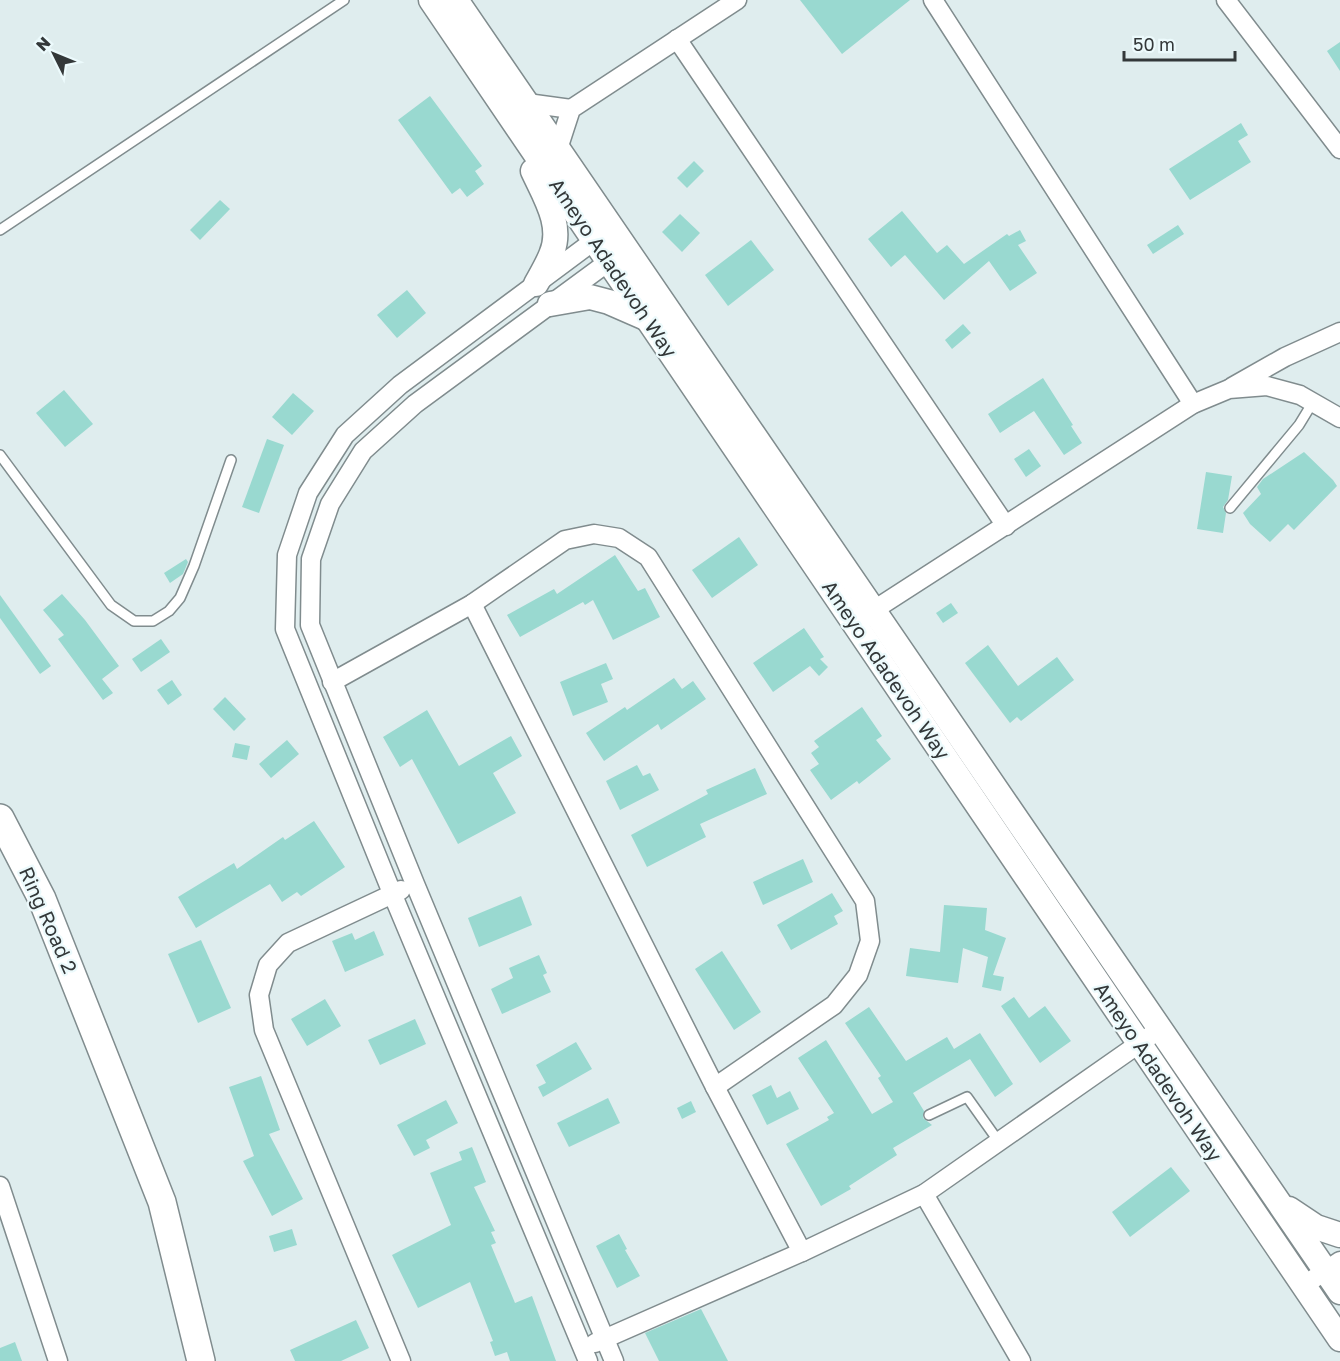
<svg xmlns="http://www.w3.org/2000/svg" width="1340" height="1361" font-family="'Golos Text',sans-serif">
  <rect width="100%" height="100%" fill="#dfedee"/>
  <!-- building -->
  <g fill="#99d9d0">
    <polygon points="800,0 910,0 842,54"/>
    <polygon points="1340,42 1340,71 1327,51"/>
    <polygon points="430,96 482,166 475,171 484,184 467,197 460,188 452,194 398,120"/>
    <polygon points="1241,123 1248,135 1238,141 1251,162 1190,200 1169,169"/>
    <polygon points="694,161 704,171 687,188 677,178"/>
    <polygon points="220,200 230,209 200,240 190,230"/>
    <polygon points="902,211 937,253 947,245 964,264 1007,234 1009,236 1020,230 1026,241 1018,245 1037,273 1010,291 989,261 944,300 905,255 891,267 868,239"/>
    <polygon points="680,214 700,233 682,252 662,232"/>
    <polygon points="1178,225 1184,234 1153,254 1147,245"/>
    <polygon points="751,240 774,270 728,306 705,275"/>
    <polygon points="407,290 426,313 397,338 377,315"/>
    <polygon points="963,324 971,333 952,349 945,340"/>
    <polygon points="1043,378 1073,425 1071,426 1082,443 1064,455 1034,411 1000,433 988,414"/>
    <polygon points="64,390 93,424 65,447 36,413"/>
    <polygon points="293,393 314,411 292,435 272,417"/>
    <polygon points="267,439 284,445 259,513 242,507"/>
    <polygon points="1029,449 1041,466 1026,477 1014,459"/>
    <polygon points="1304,452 1333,480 1337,486 1294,530 1288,524 1270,542 1250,524 1243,513 1261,494 1257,487 1263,479"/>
    <polygon points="1206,472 1232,476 1228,500 1223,507 1226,513 1223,533 1197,529"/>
    <polygon points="739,537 758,565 712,598 692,570"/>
    <polygon points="615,555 638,591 645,588 660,617 613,640 593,600 585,605 583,602 520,637 507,615 554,589 557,594"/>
    <polygon points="186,559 188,562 183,574 170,583 164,573"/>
    <polygon points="62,594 85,620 119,666 102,679 113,693 103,700 58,639 64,635 43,610"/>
    <polygon points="0,595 51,666 40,674 0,618"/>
    <polygon points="951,603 958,613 943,623 936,613"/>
    <polygon points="804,628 824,657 820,659 828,667 819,676 810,666 773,692 753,663"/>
    <polygon points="161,639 170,652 141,672 132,659"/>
    <polygon points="988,645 1018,686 1057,657 1074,680 1021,721 1017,717 1010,723 965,663"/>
    <polygon points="606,663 613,679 601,684 608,702 573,716 560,682"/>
    <polygon points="674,678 682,689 693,681 706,699 661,730 658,724 604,761 586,733 625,707 627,710"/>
    <polygon points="172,680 182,695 168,705 157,690"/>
    <polygon points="225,697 246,719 234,731 213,709"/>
    <polygon points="862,707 882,736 876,740 891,759 859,784 857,781 831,800 810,770 819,764 811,753 819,747 814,741"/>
    <polygon points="427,710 459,766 511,736 522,756 493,773 516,813 458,844 412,759 400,767 383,737"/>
    <polygon points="287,740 299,754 271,778 259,764"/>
    <polygon points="235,743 250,746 247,760 232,757"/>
    <polygon points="637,765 643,776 650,773 659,790 620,810 606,781"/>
    <polygon points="755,768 767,794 700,824 706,837 647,867 631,835 708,794 706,790"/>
    <polygon points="314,821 345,867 301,896 297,892 282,902 270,884 196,928 178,897 234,863 237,869 283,837 285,840"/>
    <polygon points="803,859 813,882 763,905 753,882"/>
    <polygon points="832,893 843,911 834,916 838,924 791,950 777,925"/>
    <polygon points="521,896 532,925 479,947 468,918"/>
    <polygon points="944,905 987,908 985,930 1006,938 993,975 1004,977 1001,991 982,987 988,957 963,948 958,983 906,976 910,948 940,952"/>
    <polygon points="374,931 384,955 345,972 332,941 352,933 355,940"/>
    <polygon points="201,940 231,1008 198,1023 168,954"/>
    <polygon points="722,951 761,1012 734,1030 695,969"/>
    <polygon points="539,955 547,973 543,975 551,992 502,1014 491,989 513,978 509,968"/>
    <polygon points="1014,997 1029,1018 1045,1006 1071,1041 1040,1063 1001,1006"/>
    <polygon points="325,999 341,1026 307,1046 291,1019"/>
    <polygon points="869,1007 906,1061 947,1037 954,1049 980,1033 1013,1084 995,1097 970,1059 913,1093 924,1111 923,1118 932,1125 893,1148 897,1155 849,1186 851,1189 821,1206 786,1144 829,1120 827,1117 834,1113 798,1058 826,1040 872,1114 893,1102 878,1078 881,1076 845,1023"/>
    <polygon points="415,1019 426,1044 380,1065 368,1040"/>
    <polygon points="576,1042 592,1069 543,1097 538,1087 546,1083 536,1065"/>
    <polygon points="261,1076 280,1130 269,1134 303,1199 272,1216 243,1161 254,1156 229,1087"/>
    <polygon points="771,1085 777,1098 790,1091 799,1109 767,1125 752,1095"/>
    <polygon points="608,1098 620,1123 569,1147 557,1123"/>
    <polygon points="446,1100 458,1123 426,1140 430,1148 414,1156 397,1125"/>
    <polygon points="691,1101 696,1112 682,1119 677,1108"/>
    <polygon points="472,1147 486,1182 474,1187 495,1231 491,1232 496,1243 491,1245 515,1303 532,1296 556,1361 510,1361 507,1352 495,1356 490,1342 493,1341 470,1282 418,1308 392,1255 451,1225 430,1173 462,1160 459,1152"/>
    <polygon points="1171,1167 1190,1191 1130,1237 1112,1212"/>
    <polygon points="292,1229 297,1245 274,1252 269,1236"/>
    <polygon points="619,1234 627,1249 625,1250 640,1276 617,1288 596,1246"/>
    <polygon points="701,1309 728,1361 659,1361 645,1333"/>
    <polygon points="356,1320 369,1348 341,1361 295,1361 290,1350"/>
    <polygon points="15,1342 22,1361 0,1361 0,1348"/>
  </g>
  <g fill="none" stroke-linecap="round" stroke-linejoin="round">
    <!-- lane casing -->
    <g stroke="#808c8e" stroke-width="12">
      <g id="lane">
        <polyline points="0,230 344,0"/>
        <polyline points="0,455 111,605 134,621 153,621 169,611 180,598 194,566 231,460"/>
        <polyline points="1230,508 1299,425 1313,402"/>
        <polyline points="929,1115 967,1097 999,1142"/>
      </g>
    </g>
    <!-- street casing -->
    <g stroke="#808c8e" stroke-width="21">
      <g id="street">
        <polyline points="933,0 1193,404"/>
        <polyline points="1226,0 1340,149"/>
        <polyline points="677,39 1006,526"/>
        <polyline points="527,103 571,109"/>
        <polyline points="558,149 571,109 737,0"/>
        <polyline points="1232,387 1285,357 1340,332"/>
        <polyline points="472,604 715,1087 802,1252"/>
        <polyline points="863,617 1193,404 1229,389 1267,386 1300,395 1340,418"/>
        <polyline points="332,682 472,604 565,540 594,534 619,538 648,557 865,901 870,941 858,975 834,1005 715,1087"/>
        <polyline points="0,1186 58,1361"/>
        <polyline points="924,1194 1021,1361"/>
        <polyline points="1303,1286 1340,1261"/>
        <polyline points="595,1343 802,1252 924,1194 1160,1029"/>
        <polyline points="401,1361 264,1030 259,995 268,965 288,943 401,890"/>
        <polyline points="588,1361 392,893 285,629 287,555 308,493 345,435 400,385 603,234"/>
        <polyline points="614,1361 415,884 310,625 311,559 330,504 363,451 415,404 619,254"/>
      </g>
    </g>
    <!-- secondary casing -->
    <g stroke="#808c8e" stroke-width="27">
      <g id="secondary">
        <polyline points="431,0 1340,1339"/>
        <polyline points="456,0 1340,1292"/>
        <path d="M533,171C545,197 564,226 551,255C547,265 541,275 536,284"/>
        <polyline points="550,304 590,297 609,302 648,319"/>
        <polyline points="1289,1209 1316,1227 1340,1235"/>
      </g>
    </g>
    <!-- primary casing -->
    <g stroke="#808c8e" stroke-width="30">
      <polyline id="primary" points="0,818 42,899 162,1202 201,1361"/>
    </g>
    <!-- lane -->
    <use href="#lane" stroke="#fff" stroke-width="9"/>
    <!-- street -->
    <use href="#street" stroke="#fff" stroke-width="18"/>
    <!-- secondary -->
    <use href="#secondary" stroke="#fff" stroke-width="24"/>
    <!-- primary -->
    <use href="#primary" stroke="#fff" stroke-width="27"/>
  </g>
  <g text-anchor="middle" stroke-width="4.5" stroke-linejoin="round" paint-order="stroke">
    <!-- street labels -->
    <g font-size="20" fill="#333839" stroke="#ecfafc">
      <text transform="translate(613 268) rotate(56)" y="7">Ameyo Adadevoh Way</text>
      <text transform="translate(886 670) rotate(56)" y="7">Ameyo Adadevoh Way</text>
      <text transform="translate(48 920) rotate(66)" y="7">Ring Road 2</text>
      <text transform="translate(1158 1072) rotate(56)" y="7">Ameyo Adadevoh Way</text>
    </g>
  </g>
  <!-- north arrow -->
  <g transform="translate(54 54) rotate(313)" stroke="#ecfafc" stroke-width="4.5" paint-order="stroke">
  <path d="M0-4.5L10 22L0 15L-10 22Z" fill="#333839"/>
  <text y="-9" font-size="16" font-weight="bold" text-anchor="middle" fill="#333839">N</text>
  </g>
  <!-- scale -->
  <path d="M1124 51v9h111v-9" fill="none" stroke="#333839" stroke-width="3"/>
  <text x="1133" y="51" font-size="18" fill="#333839" stroke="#ecfafc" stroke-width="4.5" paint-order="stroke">50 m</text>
</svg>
